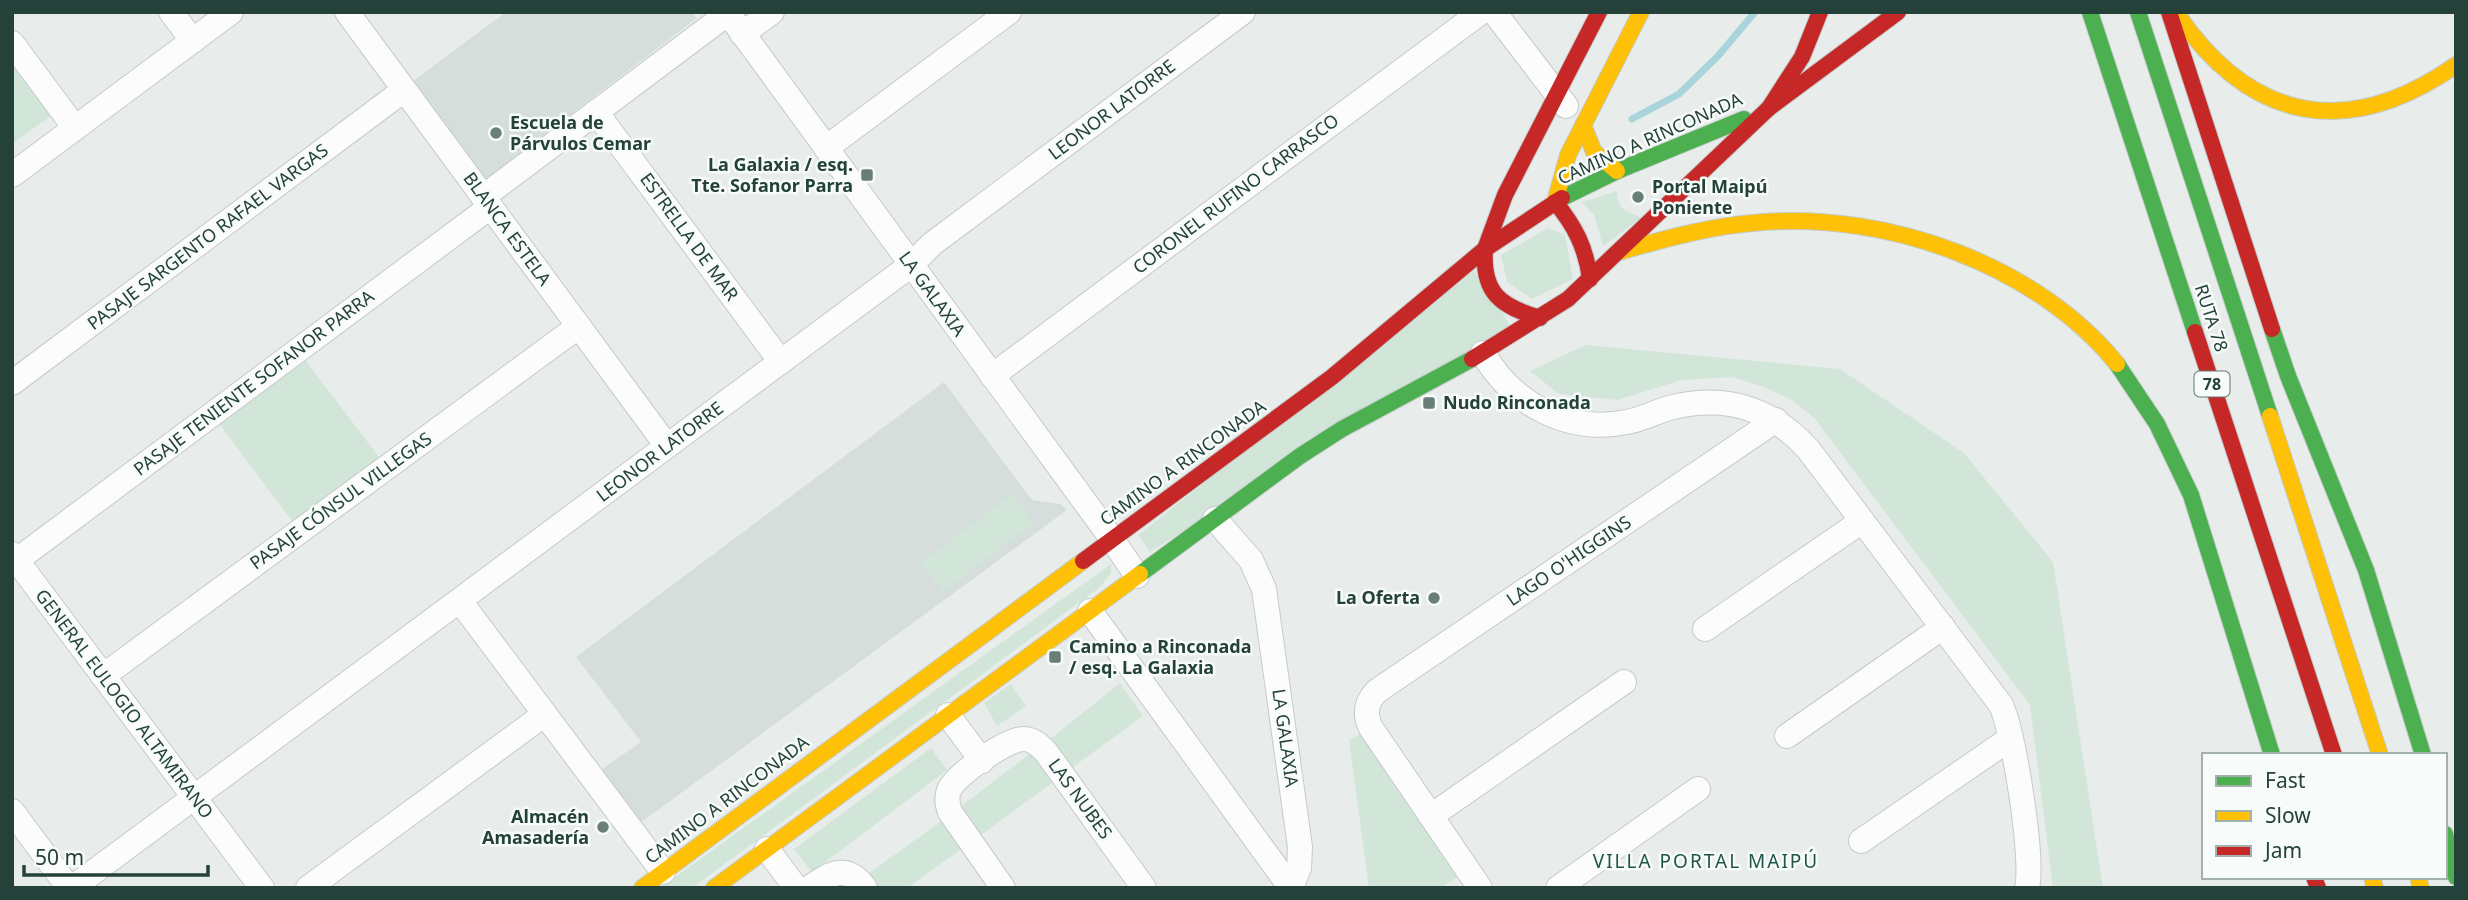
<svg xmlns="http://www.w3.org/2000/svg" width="2468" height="900" font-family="'Noto Sans',sans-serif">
  <rect width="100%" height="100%" fill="#e8edeb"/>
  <!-- built -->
  <g fill="#d6dedb">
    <polygon points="506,12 692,12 697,18 482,182 409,84"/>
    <polygon points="944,382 1032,500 1060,504 1067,510 636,826 595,774 641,742 576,657"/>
  </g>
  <!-- green -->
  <g fill="#d1e6d8">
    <polygon points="12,55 55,113 12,144"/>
    <path d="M1617,191C1617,209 1627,213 1642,217L1603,246L1594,215L1582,202Z"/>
    <polygon points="1548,228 1565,235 1573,279 1532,299 1507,282 1501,255"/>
    <polygon points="1474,271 1510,325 1150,552 1138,535"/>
    <polygon points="1586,345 1840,369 1964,453 2053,562 2103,888 2053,888 2030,705 1815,419 1792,400 1764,387 1732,377 1682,380 1617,400 1559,394 1530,371"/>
    <polygon points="303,357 382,461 295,525 217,421"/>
    <polygon points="1012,494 1034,523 943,591 921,563"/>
    <polygon points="1111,564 1111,573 1099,588 692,888 660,888"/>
    <polygon points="1120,683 1143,716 1066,772 1044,744"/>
    <polygon points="1011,684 1026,706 997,726 984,703"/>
    <polygon points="1371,728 1467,870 1441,888 1369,888 1349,740"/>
    <polygon points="931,748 947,770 812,872 794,849"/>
    <polygon points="1036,749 1059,778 977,838 957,809"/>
    <polygon points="944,819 964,847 907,888 873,888 864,877"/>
  </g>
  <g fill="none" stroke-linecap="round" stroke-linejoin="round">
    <!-- stream -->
    <polyline stroke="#a9d4db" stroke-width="7" points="1632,119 1679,94 1718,56 1755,12"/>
    <!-- street casing -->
    <g stroke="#c5cac8" stroke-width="26">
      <g id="street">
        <polyline points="171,12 193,41"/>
        <polyline points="347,12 667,446"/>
        <polyline points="727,12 1112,539 1137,576"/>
        <polyline points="1494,12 1566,106"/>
        <polyline points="742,34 772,12"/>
        <polyline points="12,43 75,128"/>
        <polyline points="596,112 781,362"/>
        <polyline points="826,148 1009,12"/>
        <polyline points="12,175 231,12"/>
        <polyline points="483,197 727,14"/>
        <path d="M1483,353C1512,404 1568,434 1627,422C1643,419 1657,411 1673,407C1728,394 1771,409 1808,449L2001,705C2014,734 2034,858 2027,888"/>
        <polyline points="992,376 1481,12"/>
        <polyline points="12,383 404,90"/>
        <polyline points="1215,519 1251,560 1264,589 1300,847 1299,868 1291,888"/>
        <polyline points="12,554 262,888"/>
        <polyline points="17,560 490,207"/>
        <polyline points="460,601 663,872"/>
        <polyline points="1090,611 1291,888"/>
        <polyline points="1705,629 1862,521"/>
        <polyline points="103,676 579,326"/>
        <polyline points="948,715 982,761"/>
        <polyline points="1787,736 1943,627"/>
        <polyline points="12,811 69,888"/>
        <polyline points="1431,816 1624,682"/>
        <polyline points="1861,841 2011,738"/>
        <polyline points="767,849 796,888"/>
        <polyline points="72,888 911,265 932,244 1243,12"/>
        <polyline points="308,888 545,714"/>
        <path d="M809,888C830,873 847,863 865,888"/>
        <path d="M1003,888L950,812C947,804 946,798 949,790C956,775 1006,739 1024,739C1033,739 1040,746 1046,752L1144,888"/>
        <path d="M1480,888L1371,728C1364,714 1366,702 1377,691L1776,420"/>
        <polyline points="1558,888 1698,789"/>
      </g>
    </g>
    <!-- fast casing -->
    <g stroke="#c3cbc8" stroke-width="18">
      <g id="fast">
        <polyline points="2090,12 2195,332"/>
        <polyline points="2138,12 2270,416"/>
        <polyline points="1562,198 1617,171 1744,119"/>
        <polyline points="2272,329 2288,376 2366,570 2423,755"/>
        <polyline points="2117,364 2157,424 2191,495 2272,755"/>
        <polyline points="1140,574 1300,456 1342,429 1472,359"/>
        <polyline points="2445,834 2456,877"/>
      </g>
    </g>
    <!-- slow casing -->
    <g stroke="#c3cbc8" stroke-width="18">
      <g id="slow">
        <path d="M2179,17C2254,124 2350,139 2456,65"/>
        <polyline points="1583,125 1594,152 1617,171"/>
        <polyline points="1555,202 1568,155 1641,12"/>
        <path d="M1619,252C1667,238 1715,225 1764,222C1889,213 2037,265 2117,364"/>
        <polyline points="2270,416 2380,755"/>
        <polyline points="2372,877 2375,888"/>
        <polyline points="2418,877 2421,888"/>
        <polyline points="642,888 1083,561"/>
        <polyline points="714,888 1140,574"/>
      </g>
    </g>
    <!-- jam casing -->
    <g stroke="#c3cbc8" stroke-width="18">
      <g id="jam">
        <polyline points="2169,12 2272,329"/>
        <polyline points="1769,108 1802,57 1820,12"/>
        <path d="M1555,202C1575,226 1586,248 1590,279"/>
        <polyline points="1485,249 1505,195 1599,12"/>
        <path d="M1485,249C1482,293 1500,306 1540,318"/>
        <polyline points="2195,332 2334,755"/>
        <polyline points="1472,359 1568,299 1769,108 1898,12"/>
        <polyline points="1083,561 1332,377 1485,249 1562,198"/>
        <polyline points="2314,877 2318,888"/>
      </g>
    </g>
    <!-- street -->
    <use href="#street" stroke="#fcfcfc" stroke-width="24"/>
    <!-- fast -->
    <use href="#fast" stroke="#4caf50" stroke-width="16"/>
    <!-- slow -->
    <use href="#slow" stroke="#ffc107" stroke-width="16"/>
    <!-- jam -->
    <use href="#jam" stroke="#c62828" stroke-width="16"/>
  </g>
  <!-- markers -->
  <g fill="#697e78" stroke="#f7fbf9" stroke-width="2.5">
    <circle cx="496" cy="133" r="7"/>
    <rect x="860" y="168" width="14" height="14" rx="3.5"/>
    <circle cx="1638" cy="197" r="7"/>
    <rect x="1422" y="396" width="14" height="14" rx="3.5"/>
    <circle cx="1434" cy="598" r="7"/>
    <rect x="1048" y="650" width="14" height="14" rx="3.5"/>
    <circle cx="603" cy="827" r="7"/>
  </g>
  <g text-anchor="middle" stroke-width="5" stroke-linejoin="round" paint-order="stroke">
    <!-- shield labels -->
    <rect fill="#f7fbf9" stroke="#637a73" stroke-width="2" x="2194.5" y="371.5" width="35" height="25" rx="5"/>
    <g font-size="16" font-weight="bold" fill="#24423a">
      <text x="2212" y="390">78</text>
    </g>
    <!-- street labels -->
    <g font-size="18" fill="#24423a" stroke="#f7fbf9">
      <text transform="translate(1112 110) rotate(-37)" y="6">LEONOR LATORRE</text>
      <text transform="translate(1650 139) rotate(-24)" y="6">CAMINO A RINCONADA</text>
      <text transform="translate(1236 194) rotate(-37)" y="6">CORONEL RUFINO CARRASCO</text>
      <text transform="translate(507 229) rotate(54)" y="6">BLANCA ESTELA</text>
      <text transform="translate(208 237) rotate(-37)" y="6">PASAJE SARGENTO RAFAEL VARGAS</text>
      <text transform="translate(689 237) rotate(54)" y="6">ESTRELLA DE MAR</text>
      <text transform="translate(932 294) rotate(54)" y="6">LA GALAXIA</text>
      <text transform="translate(2211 318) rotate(72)" y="6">RUTA 78</text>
      <text transform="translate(254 383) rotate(-37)" y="6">PASAJE TENIENTE SOFANOR PARRA</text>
      <text transform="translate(660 452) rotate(-37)" y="6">LEONOR LATORRE</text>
      <text transform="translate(1183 463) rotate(-36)" y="6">CAMINO A RINCONADA</text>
      <text transform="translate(341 501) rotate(-36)" y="6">PASAJE CÓNSUL VILLEGAS</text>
      <text transform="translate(1569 561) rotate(-34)" y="6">LAGO O'HIGGINS</text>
      <text transform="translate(124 704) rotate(53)" y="6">GENERAL EULOGIO ALTAMIRANO</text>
      <text transform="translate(1285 738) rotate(82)" y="6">LA GALAXIA</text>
      <text transform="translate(1080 799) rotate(54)" y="6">LAS NUBES</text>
      <text transform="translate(727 800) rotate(-37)" y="6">CAMINO A RINCONADA</text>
    </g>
    <!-- poi labels -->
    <g font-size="18" font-weight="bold" fill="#24423a" stroke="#f7fbf9" text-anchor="start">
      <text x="510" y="129">Escuela de<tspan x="510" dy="21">Párvulos Cemar</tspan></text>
      <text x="853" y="171" text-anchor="end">La Galaxia / esq.<tspan x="853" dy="21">Tte. Sofanor Parra</tspan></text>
      <text x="1652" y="193">Portal Maipú<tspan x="1652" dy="21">Poniente</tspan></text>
      <text x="1443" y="409">Nudo Rinconada</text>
      <text x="1420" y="604" text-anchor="end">La Oferta</text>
      <text x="1069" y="653">Camino a Rinconada<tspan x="1069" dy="21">/ esq. La Galaxia</tspan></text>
      <text x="589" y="823" text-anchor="end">Almacén<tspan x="589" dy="21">Amasadería</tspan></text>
    </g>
    <!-- neighbourhood labels -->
    <g font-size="19" letter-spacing="2" fill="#1f5548" stroke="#f7fbf9">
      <text x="1706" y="868">VILLA PORTAL MAIPÚ</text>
    </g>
  </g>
  <!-- border -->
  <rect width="2468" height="900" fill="none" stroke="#24423a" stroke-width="28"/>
  <!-- legend -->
  <rect x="2202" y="753" width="245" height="126" fill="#f7fbf9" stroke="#a3b1ad" stroke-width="2"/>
  <rect x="2216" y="776" width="35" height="10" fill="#4caf50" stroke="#a3b1ad" stroke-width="2"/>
  <text x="2265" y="788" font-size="21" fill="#24423a">Fast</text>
  <rect x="2216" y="811" width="35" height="10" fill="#ffc107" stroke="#a3b1ad" stroke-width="2"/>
  <text x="2265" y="823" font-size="21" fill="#24423a">Slow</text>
  <rect x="2216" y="846" width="35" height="10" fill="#c62828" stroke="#a3b1ad" stroke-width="2"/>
  <text x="2265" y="858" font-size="21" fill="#24423a">Jam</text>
  <!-- scale -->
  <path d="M24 865v10h184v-10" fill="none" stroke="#24423a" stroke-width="3.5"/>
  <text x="35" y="865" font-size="21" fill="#24423a" stroke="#f7fbf9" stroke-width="5" paint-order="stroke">50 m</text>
</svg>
